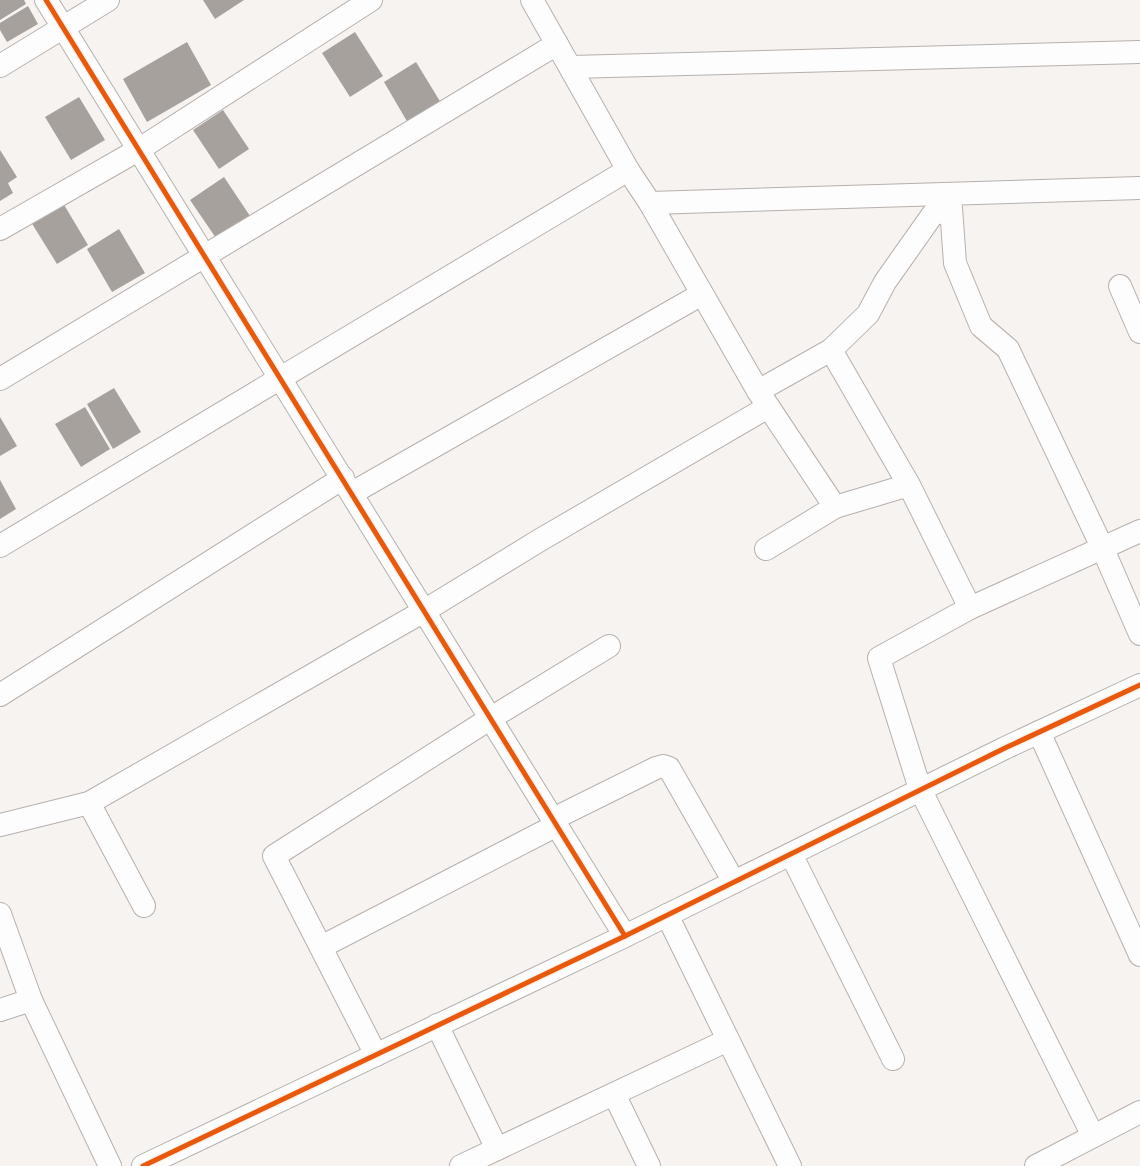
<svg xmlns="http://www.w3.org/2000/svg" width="1140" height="1166" font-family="Poppins,sans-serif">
  <rect width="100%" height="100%" fill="#f6f3f1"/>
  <!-- building -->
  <g fill="#a6a19c">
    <polygon points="0,0 24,0 26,4 0,20"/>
    <polygon points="203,0 244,0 215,19"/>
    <polygon points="28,6 38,24 7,42 0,30 0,23"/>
    <polygon points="355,32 383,76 350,97 322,53"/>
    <polygon points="187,42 211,85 147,122 123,79"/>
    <polygon points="416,62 441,103 408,123 384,82"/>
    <polygon points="79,97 105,140 71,160 45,117"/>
    <polygon points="223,110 249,149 219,169 193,130"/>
    <polygon points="0,150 17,177 8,183 13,193 0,201"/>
    <polygon points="224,177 252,219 218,241 190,200"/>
    <polygon points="63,203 88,245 57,264 31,222"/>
    <polygon points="119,229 145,273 112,292 87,249"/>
    <polygon points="114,388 141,432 113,449 87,404"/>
    <polygon points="85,407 110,449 81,467 55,424"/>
    <polygon points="0,417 17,446 0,456"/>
    <polygon points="0,480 16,509 0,519"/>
  </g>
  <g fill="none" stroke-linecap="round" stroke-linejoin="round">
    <!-- minor casing -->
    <g stroke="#b7b0ac" stroke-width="24">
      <g id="minor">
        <polyline points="46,0 625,936"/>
        <polyline points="532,0 628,170 650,203 758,391 835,507 909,485 970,608 1140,531"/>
        <polyline points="0,66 108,0"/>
        <polyline points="571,67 1140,52"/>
        <polyline points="950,194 955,263 981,326 1008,349 1102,547 1140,634"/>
        <polyline points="650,203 1140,188"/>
        <polyline points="0,229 138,150 371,0"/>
        <polyline points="1120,286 1140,332"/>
        <polyline points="831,350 909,485"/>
        <polyline points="0,379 557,44"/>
        <polyline points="758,391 831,350 868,314 885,282 933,214 951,211"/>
        <polyline points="352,493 702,294"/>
        <polyline points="0,546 628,170"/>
        <polyline points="766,549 835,507"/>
        <polyline points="970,608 879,658 920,789 1093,1136"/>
        <polyline points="0,695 343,478"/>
        <polyline points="1039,732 1140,955"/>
        <polyline points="89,803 144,906"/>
        <polyline points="553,819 656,768 663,766 669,768 734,882"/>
        <polyline points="0,825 89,803 424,611 540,540 768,407"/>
        <polyline points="791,854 893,1059"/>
        <polyline points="0,914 31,1000 110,1166"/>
        <polyline points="667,915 790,1166"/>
        <polyline points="321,947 557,825"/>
        <polyline points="0,1010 31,1000"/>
        <polyline points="437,1025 497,1149"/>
        <polyline points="376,1055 274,856 491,718 609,646"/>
        <polyline points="614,1094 649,1166"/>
        <polyline points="143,1166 625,936 1005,748 1140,685"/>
        <polyline points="461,1166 728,1040"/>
        <polyline points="1036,1166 1140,1112"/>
      </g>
    </g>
    <!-- minor -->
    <use href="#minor" stroke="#fefdfd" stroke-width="22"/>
    <!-- cycleway casing -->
    <g stroke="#f9f2ee" stroke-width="8">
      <g id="cycleway">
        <polyline points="46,0 625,936"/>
        <polyline points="143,1166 625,936 1005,748 1140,685"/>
      </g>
    </g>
    <!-- cycleway -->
    <use href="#cycleway" stroke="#e8590c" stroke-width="5"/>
  </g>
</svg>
